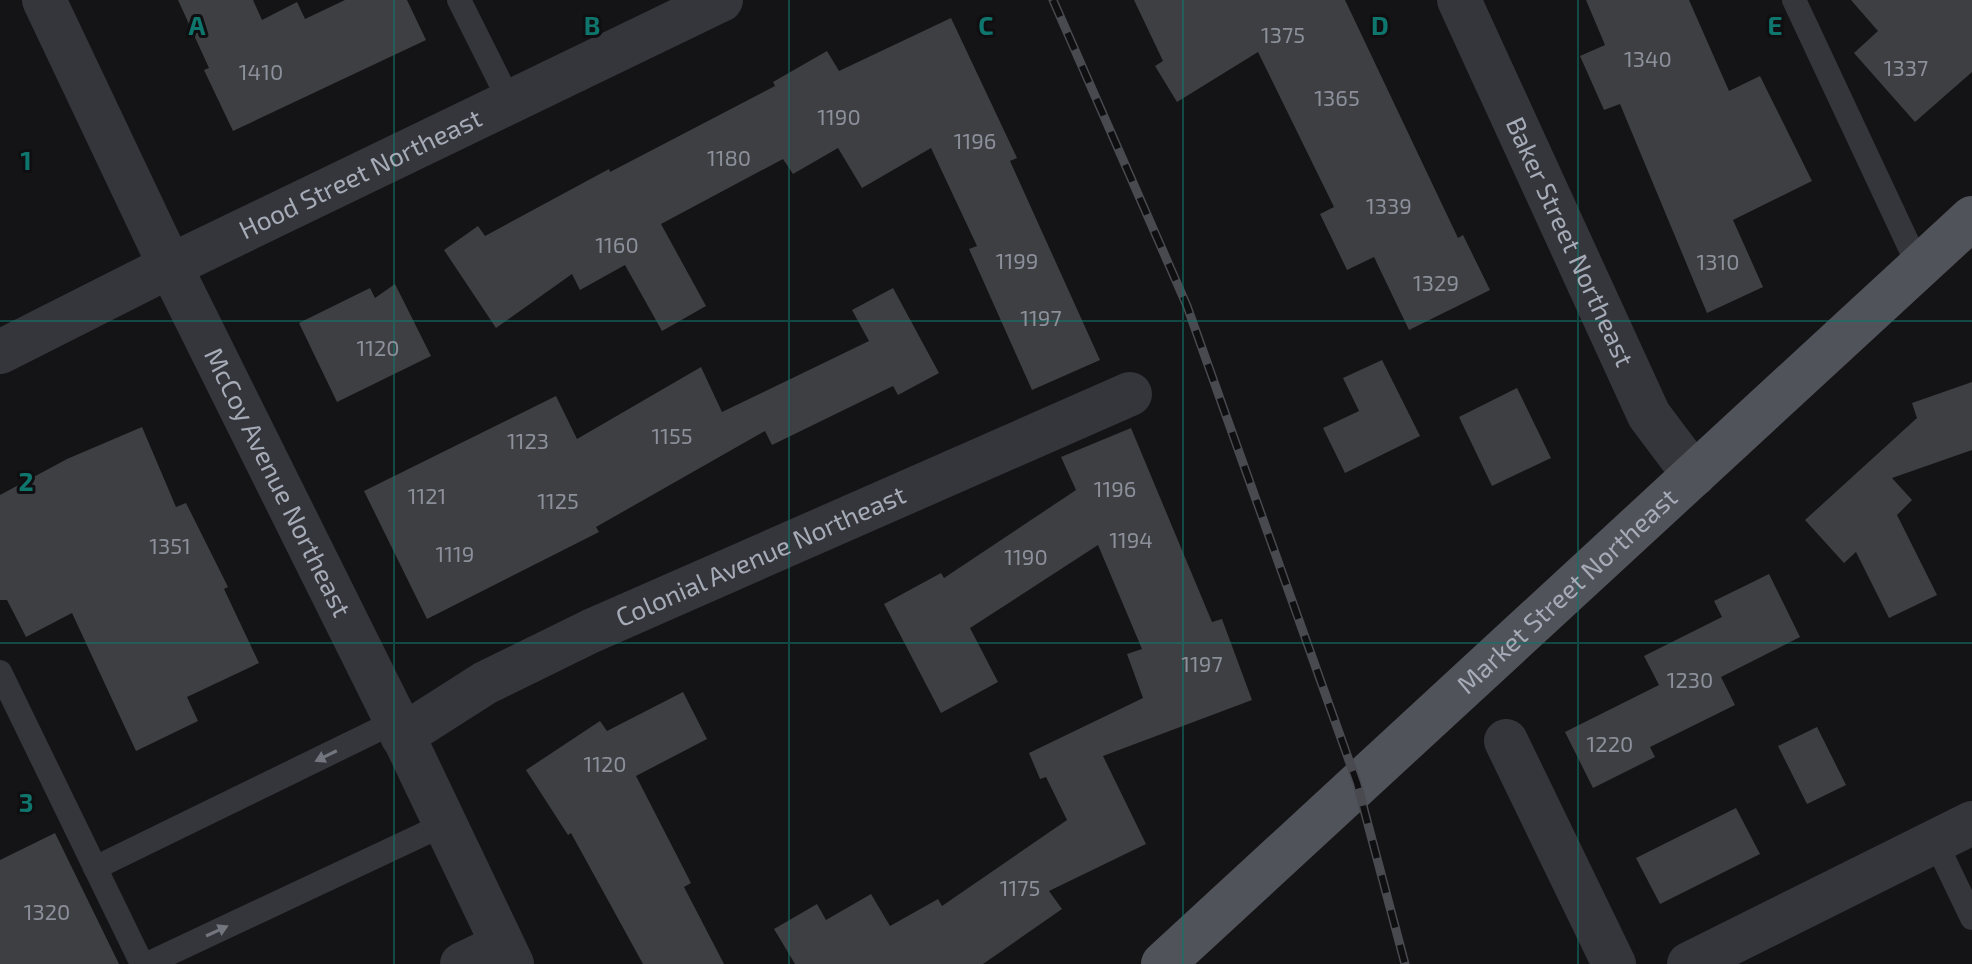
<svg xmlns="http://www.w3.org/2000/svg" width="1972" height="964" font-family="'Exo 2',sans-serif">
  <rect width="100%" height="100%" fill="#141416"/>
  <!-- building -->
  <g fill="#3e3f43">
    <polygon points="178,0 253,0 262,20 297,2 305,19 345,0 407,0 426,40 233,131 204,70 209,68"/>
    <polygon points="1134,0 1345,0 1458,238 1463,235 1490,290 1409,330 1374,257 1347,270 1320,214 1334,207 1258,52 1177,102 1155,66 1163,61"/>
    <polygon points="1586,0 1689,0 1729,91 1760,76 1812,181 1733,220 1763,287 1707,313 1620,104 1604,110 1580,56 1605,45"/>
    <polygon points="1851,0 1972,0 1972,72 1915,122 1854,53 1878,31"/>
    <polygon points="951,18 1017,158 1010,161 1100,360 1032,390 969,249 977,246 931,148 862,188 838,148 793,174 783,159 661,224 706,306 662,331 625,265 580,290 572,274 496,328 444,250 478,226 485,236 609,169 610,172 775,86 773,82 827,51 839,71"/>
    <polygon points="395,284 431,356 337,402 299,323 370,288 375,298"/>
    <polygon points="893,288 939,373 898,395 893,386 772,445 765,431 596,527 599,532 427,619 364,491 556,396 577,439 701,367 722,412 869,341 852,310"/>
    <polygon points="1382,360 1420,436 1345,473 1323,428 1359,411 1343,378"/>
    <polygon points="1972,382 1972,450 1892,478 1912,500 1897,515 1937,595 1889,618 1856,552 1844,563 1805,520 1917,418 1912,403"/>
    <polygon points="1517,388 1551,458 1492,486 1459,417"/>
    <polygon points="142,427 176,507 186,503 228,587 224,589 259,663 187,697 198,721 136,751 72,613 26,637 7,600 0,600 0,495 67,459"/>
    <polygon points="1131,428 1212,622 1222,619 1252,700 1103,756 1146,844 1049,891 1062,909 983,964 795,964 774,929 817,904 826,920 871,894 890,926 938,899 942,906 1067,820 1046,777 1040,779 1029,753 1143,698 1127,654 1142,649 1098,545 970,628 998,682 941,713 884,604 941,573 944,578 1076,490 1061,457"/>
    <polygon points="1769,574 1800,637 1721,677 1735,705 1650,747 1655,757 1593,788 1565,732 1659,685 1644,656 1722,617 1714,601"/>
    <polygon points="683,692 707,739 636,776 691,883 684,887 724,964 643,964 571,833 568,835 526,770 600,721 607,731"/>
    <polygon points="1817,727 1846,785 1807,804 1778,746"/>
    <polygon points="1736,808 1760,854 1660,904 1636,858"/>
    <polygon points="55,833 119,964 0,964 0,860"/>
  </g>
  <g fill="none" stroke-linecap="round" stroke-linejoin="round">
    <!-- service -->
    <g stroke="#35363b" stroke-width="24">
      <polyline points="459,0 510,102"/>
      <polyline points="1794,0 1919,267"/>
      <polyline points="0,672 142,964"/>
      <polyline points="1935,841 1972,918"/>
      <polyline points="95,868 396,721"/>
      <polyline points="147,964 445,824"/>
    </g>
    <!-- minor -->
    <g stroke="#35363b" stroke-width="44">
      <path id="s1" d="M44,0L170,266L396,721L512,964"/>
      <path id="s2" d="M1459,0L1649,415L1694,475"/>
      <path id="s3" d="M0,352L170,266L721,0"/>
      <path id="s4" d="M402,736L485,683L591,631L1130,394"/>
      <polyline points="1506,741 1614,964"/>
      <polyline points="462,964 502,945"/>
      <polyline points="1689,964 1972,823"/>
    </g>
    <!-- primary -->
    <path stroke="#51535a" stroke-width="44" id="s5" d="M1163,964L1972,218"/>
    <!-- rail casing -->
    <g stroke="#484a50" stroke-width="9">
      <polyline id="rail" points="1053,0 1187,306 1357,783 1405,964"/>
    </g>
    <!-- rail -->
    <use href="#rail" stroke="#0f0f11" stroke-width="6" stroke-dasharray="18" stroke-linecap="butt"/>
  </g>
  <!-- one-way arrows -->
  <defs><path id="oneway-solid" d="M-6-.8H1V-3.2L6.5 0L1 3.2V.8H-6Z" transform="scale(2)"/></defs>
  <g fill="#73767f">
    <use href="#oneway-solid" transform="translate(326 756) rotate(154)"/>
    <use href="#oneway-solid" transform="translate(217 931) rotate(-25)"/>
  </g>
  <!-- grid -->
  <path fill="none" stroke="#0f766e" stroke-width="2" stroke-opacity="0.55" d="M394,0V964M789,0V964M1183,0V964M1578,0V964M0,321H1972M0,643H1972"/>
  <g text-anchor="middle" stroke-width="6" stroke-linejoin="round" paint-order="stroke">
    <!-- number labels -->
    <g font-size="22" fill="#8b909a">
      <text x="1283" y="43">1375</text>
      <text x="1648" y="67">1340</text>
      <text x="1906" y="76">1337</text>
      <text x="261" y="80">1410</text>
      <text x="1337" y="106">1365</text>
      <text x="839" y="125">1190</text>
      <text x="975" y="149">1196</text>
      <text x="729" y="166">1180</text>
      <text x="1389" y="214">1339</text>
      <text x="617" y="253">1160</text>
      <text x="1017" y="269">1199</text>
      <text x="1718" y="270">1310</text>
      <text x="1436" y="291">1329</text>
      <text x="1041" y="326">1197</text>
      <text x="378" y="356">1120</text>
      <text x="672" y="444">1155</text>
      <text x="528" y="449">1123</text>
      <text x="1115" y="497">1196</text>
      <text x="427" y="504">1121</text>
      <text x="558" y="509">1125</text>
      <text x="1131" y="548">1194</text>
      <text x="170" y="554">1351</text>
      <text x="455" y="562">1119</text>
      <text x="1026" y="565">1190</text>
      <text x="1202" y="672">1197</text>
      <text x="1690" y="688">1230</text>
      <text x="1610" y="752">1220</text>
      <text x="605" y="772">1120</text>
      <text x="1020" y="896">1175</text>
      <text x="47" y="920">1320</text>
    </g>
    <!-- street labels -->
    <g font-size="26" fill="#a5abb7" stroke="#0f0f11">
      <text dy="9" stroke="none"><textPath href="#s3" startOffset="402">Hood Street Northeast</textPath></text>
      <text dy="9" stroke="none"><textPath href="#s2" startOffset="266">Baker Street Northeast</textPath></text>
      <text dy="9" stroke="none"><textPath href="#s1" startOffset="536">McCoy Avenue Northeast</textPath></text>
      <text dy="9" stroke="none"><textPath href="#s4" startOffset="402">Colonial Avenue Northeast</textPath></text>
      <text dy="9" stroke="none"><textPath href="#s5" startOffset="550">Market Street Northeast</textPath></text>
    </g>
  </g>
  <g font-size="26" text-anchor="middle" font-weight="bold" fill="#0f766e" stroke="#0f0f11" stroke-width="6" stroke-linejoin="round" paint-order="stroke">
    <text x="197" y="35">A</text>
    <text x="592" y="35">B</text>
    <text x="986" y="35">C</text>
    <text x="1380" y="35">D</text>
    <text x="1775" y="35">E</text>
    <text x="26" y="170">1</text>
    <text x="26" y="491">2</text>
    <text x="26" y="812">3</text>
  </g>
</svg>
